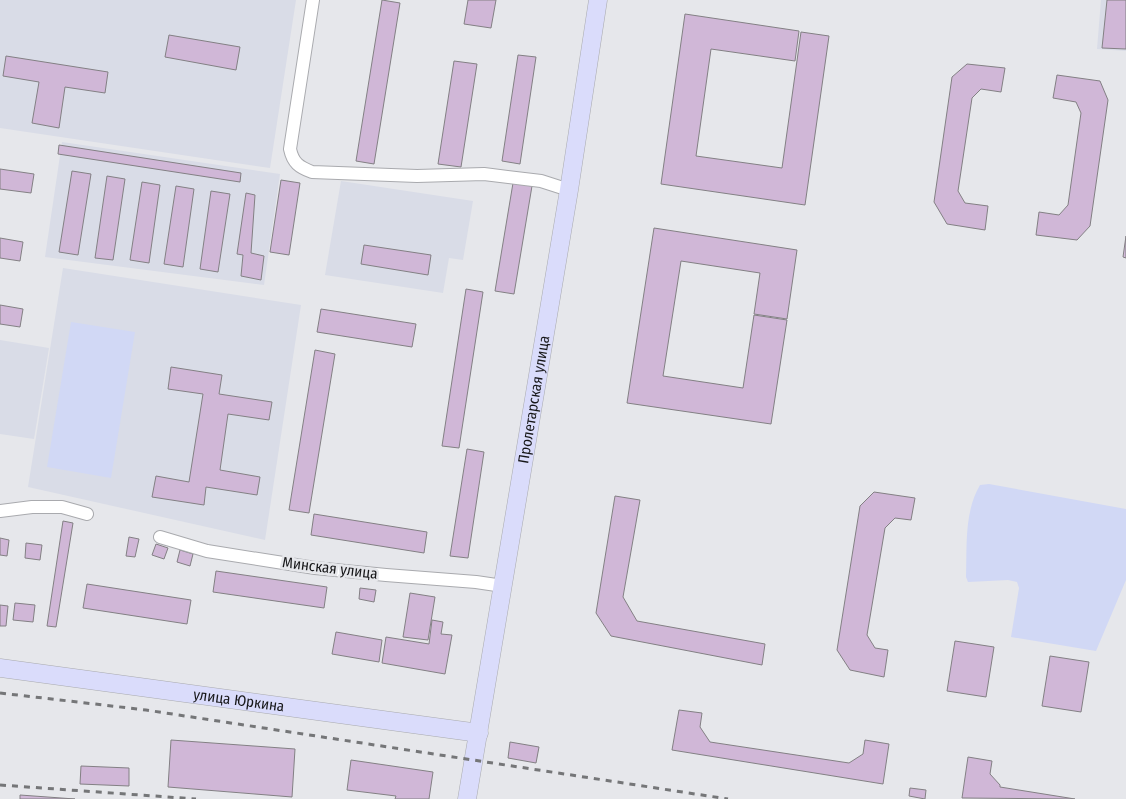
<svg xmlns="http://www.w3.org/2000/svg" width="1126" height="799" font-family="'Fira Sans Condensed',sans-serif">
  <rect width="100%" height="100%" fill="#e6e7eb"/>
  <!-- built -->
  <g fill="#d9dce7">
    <polygon points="0,0 296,0 270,168 0,128"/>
    <polygon points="1101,0 1126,0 1126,51 1097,49"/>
    <polygon points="62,142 280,174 264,285 45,257"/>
    <polygon points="341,181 473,201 463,260 449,258 443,293 325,275"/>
    <polygon points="63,268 301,305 265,540 28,487"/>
    <polygon points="0,340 49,348 34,439 0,434"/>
  </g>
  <!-- green -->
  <g fill="#d1d8f5">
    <polygon points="71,322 135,332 111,478 47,467"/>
    <path d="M989,484L1126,509V580L1096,651L1011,637L1019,588L1017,582L1008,580L968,582L966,577C967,547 964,512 980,485Z"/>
  </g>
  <!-- building -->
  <g fill="#d0b7d7" stroke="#838084">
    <polygon points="382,0 400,3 374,164 356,161"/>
    <polygon points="468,0 496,0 491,28 464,24"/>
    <polygon points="1107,0 1126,0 1126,49 1102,48"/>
    <polygon points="685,14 799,31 795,61 711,49 696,156 782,168 801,32 829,36 805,205 661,184"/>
    <polygon points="169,35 240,47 236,70 165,57"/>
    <polygon points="518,55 536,57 520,164 502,161"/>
    <polygon points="6,56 108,72 105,93 65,87 59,128 32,123 39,82 3,76"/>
    <polygon points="454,61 477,64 461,167 438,164"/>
    <polygon points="967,64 1005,68 1001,92 981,89 972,98 958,191 965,203 988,206 985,230 947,224 934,202 952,77"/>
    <polygon points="1057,75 1100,81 1108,100 1090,226 1077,240 1036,235 1039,212 1059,215 1068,205 1081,113 1076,102 1053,98"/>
    <polygon points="59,145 241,173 240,182 58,154"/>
    <polygon points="0,169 34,174 31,193 0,189"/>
    <polygon points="72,171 91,174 78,255 59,252"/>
    <polygon points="107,176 125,179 113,260 95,258"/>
    <polygon points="281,180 300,183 289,255 270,252"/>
    <polygon points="142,182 160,185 149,263 130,260"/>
    <polygon points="513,183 532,186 514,294 495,291"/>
    <polygon points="176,186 194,189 183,267 164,264"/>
    <polygon points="211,191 230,194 218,272 200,269"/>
    <polygon points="246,193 255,195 251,253 264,256 261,280 241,276 243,255 237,254"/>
    <polygon points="654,228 797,250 787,319 754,314 760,273 681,261 663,376 743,388 754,315 787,320 771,424 627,403"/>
    <polygon points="1126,236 1126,258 1123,257"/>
    <polygon points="0,238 23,242 20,261 0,258"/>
    <polygon points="364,245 431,255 428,275 361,264"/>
    <polygon points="466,289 483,292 459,448 442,446"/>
    <polygon points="0,305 23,309 20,327 0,324"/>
    <polygon points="321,309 416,324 412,347 317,332"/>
    <polygon points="315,350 335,354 309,513 289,510"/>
    <polygon points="171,367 222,375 219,394 272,402 269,420 228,414 220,470 260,477 257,495 206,487 204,505 152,497 156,476 189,482 203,394 168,389"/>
    <polygon points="467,449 484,452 468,558 450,556"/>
    <polygon points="874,492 915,498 911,520 895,518 885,528 867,635 875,648 888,650 884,677 850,670 837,650 860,506"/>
    <polygon points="615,496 640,500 623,597 637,621 765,644 762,665 611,636 596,613"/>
    <polygon points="314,514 427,532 424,553 311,535"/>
    <polygon points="63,521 73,523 56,627 47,626"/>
    <polygon points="129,537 139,539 135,557 126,556"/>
    <polygon points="0,538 9,540 7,556 0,555"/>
    <polygon points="26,543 42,545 40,560 25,558"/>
    <polygon points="156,544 168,548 164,559 152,555"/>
    <polygon points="180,550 193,554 190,566 177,562"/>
    <polygon points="216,571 327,587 324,608 213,592"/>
    <polygon points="87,584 191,600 187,624 83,608"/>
    <polygon points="360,588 376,590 374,602 359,599"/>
    <polygon points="410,593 435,597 428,640 403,637"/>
    <polygon points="15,603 35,605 33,622 13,620"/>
    <polygon points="0,605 8,606 6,626 0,626"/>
    <polygon points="432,620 443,622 441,634 452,635 445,674 382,663 386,637 429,644"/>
    <polygon points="336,632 382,640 379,662 332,654"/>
    <polygon points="955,641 994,647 986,697 947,691"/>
    <polygon points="1050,656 1089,662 1081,712 1042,706"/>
    <polygon points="679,710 702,713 700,727 710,742 849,763 863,754 865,740 889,744 883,784 672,750"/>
    <polygon points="171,740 295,749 292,797 168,787"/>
    <polygon points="510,742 539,747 536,763 508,758"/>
    <polygon points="968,757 992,761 990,774 1000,785 1000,787 1075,799 962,798"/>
    <polygon points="351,760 433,772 429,799 395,799 396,796 347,790"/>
    <polygon points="81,766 129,768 129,786 80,784"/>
    <polygon points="910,788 926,790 925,799 909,796"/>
    <polygon points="20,795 75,799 20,799"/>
  </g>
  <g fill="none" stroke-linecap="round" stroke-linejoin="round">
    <!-- street casing -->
    <g stroke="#a9aaae" stroke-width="14">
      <g id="street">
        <path d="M313,0L290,149C293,163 299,167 312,172L417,176L484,174L541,181L569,190"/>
        <polyline points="0,511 32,507 62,507 87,514"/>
        <polyline points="160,537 207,551 315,568 386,575 476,582 503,586"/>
      </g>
    </g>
    <!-- secondary casing -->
    <g stroke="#a9aaae" stroke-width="19">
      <g id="secondary">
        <path id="s1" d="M0,668L479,733"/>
        <path id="s2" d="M467,799L569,190L598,0"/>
      </g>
    </g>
    <!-- street -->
    <use href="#street" stroke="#fff" stroke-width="12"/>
    <!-- secondary -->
    <use href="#secondary" stroke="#dadcfb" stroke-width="18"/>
    <!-- rail -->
    <g stroke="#757678" stroke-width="3" stroke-dasharray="6 6" stroke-linecap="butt">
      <polyline points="0,693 146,710 728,799"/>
      <polyline points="0,785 196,799"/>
    </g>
  </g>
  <g text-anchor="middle" stroke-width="5" stroke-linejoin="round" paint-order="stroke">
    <!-- street labels -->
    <g font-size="15" fill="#171719" stroke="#e6e7eb">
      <text dy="5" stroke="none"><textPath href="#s2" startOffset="405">Пролетарская улица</textPath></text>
      <text transform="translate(330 568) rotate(7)" y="5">Минская улица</text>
      <text dy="5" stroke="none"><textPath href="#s1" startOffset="241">улица Юркина</textPath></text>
    </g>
  </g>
</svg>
